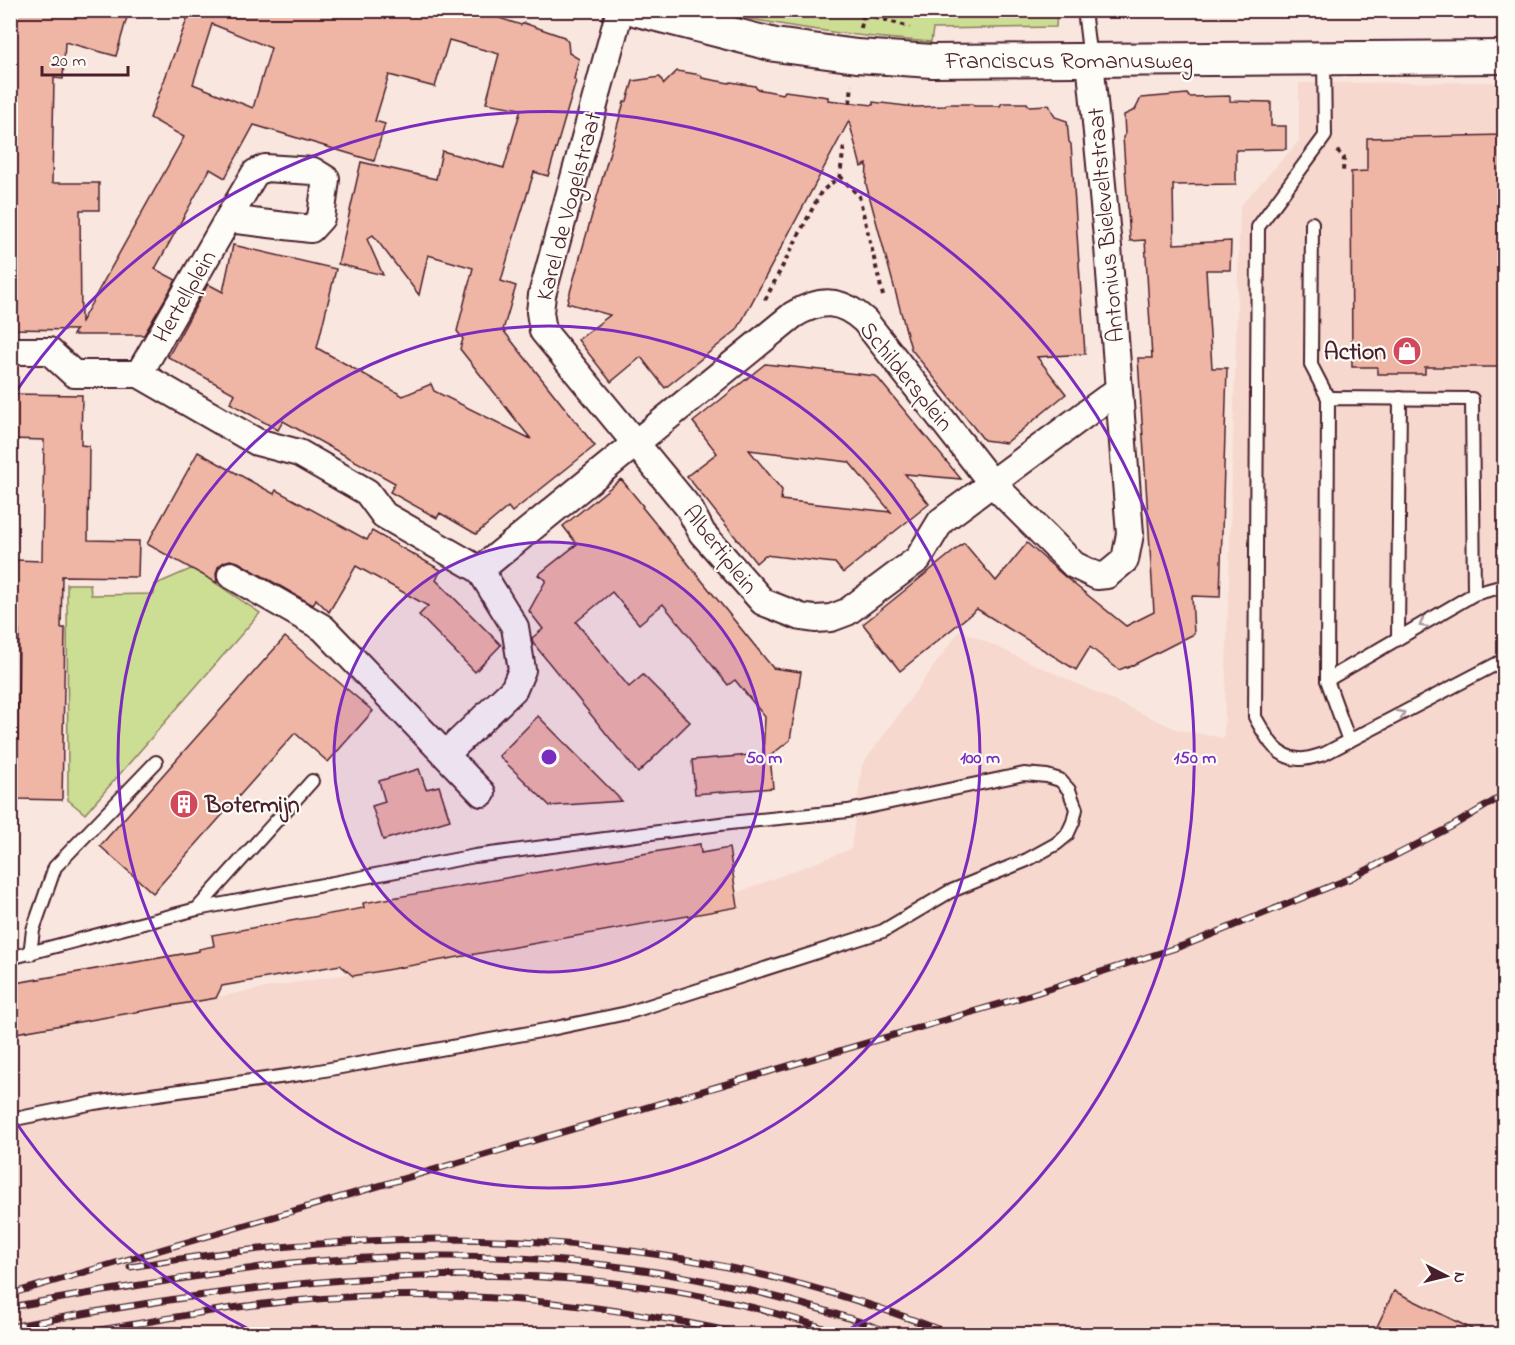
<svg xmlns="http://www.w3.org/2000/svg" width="1515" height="1345" font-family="'Indie Flower',sans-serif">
  <rect width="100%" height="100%" fill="#f9e7df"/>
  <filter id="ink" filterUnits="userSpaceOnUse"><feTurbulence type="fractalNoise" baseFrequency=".0167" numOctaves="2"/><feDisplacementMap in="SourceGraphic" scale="12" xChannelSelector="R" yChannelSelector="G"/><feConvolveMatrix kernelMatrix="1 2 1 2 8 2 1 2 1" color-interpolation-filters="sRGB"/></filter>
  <g filter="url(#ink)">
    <!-- built -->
    <polygon fill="#f6d8ce" points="1504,82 1504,1334 11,1334 11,1036 275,986 658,923 851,849 862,765 960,630 1178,730 1224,738 1240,206 1299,141 1299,83"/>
    <!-- green -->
    <g fill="#ccde93" stroke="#8b7e5f" stroke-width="1.5">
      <path d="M712,11L1057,10V11L1056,27L933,29L931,42C857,37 784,27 712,11Z"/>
      <polygon points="193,568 260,613 85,814 68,800 67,584 90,584 91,595 154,594 154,585"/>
    </g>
    <!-- building -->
    <g fill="#efb6a6" stroke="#4a1f2b" stroke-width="1.5" fill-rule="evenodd">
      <path d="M10,10H129L116,56L65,42L63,79L54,78L52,183H99V210H80L81,322L184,137L150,118L189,14L182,10H483L495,14L496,17L521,25L524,23L564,37L568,42L569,53L579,59L574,79L576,81L548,176L534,172L509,253L501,281L516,286L503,330L595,446L512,512L508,507L476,534L440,513L437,518L390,492L395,483L283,421L278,430L230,403L235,394L168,357L208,284L223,292L233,245L336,269L317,348L403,396L431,384L434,391L531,439L460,349L463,339L457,331L473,268L428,255L419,295L373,235L367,239L383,275L338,264L361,162L436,179L442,151L504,168L521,109L486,103L499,54L449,40L435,87L389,75L375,121L385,124L374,161L254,125L225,178L210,169L155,269L176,280L144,335H73L76,330L10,329ZM212,24L271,48L253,108L193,84Z"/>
      <polygon points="677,71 701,75 702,78 729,83 731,82 755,86 757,89 783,94 785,91 828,97 828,100 873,105 873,102 915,107 945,106 947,104 972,104 974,106 1000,106 1002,103 1027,103 1029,106 1049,105 1055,117 1067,121 1069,142 1071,144 1085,354 1037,357 1066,394 1006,443 984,440 911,349 866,184 867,164 861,167 849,121 737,330 665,388 641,357 611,382 578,340 610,315 567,303 624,102 627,101 633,81 660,77 664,84"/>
      <polygon points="1187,94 1189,97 1230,96 1230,101 1271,102 1271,126 1286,126 1286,149 1236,150 1236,184 1173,185 1174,244 1231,241 1230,270 1206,270 1212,368 1227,368 1220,597 1192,596 1194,634 1127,668 1126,667 1119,670 1090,647 1076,670 977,609 900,671 863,624 964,543 996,581 1027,543 1064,576 1126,626 1154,612 1138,358 1152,358 1150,325 1145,240 1130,241 1124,151 1123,137 1125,135 1124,115 1135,110 1141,98"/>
      <polygon points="1504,135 1504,367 1425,367 1425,374 1377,374 1377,367 1352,367 1351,172 1367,171 1367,138"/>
      <path d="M765,364L876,376L961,479L905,474L929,504L843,573L835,563L825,562L765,555L756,563L687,476L717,453L693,422ZM749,450L849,462L891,512L781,500L782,490Z"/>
      <polygon points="13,394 82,395 81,445 89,446 88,540 139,541 138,577 62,576 61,628 65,628 62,800 17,799 19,630 14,630 15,560 42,561 44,440 12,439"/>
      <polygon points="198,452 274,494 276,490 367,540 372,531 441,570 436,580 501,645 475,672 419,615 428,606 356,566 329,612 316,599 313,605 238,562 230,560 224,562 218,567 216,574 217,583 147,544"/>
      <polygon points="621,479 643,506 642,507 773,668 801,672 790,740 770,756 773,788 695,794 692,760 763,754 765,717 735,680 728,685 663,604 639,624 612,592 576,622 629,687 643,675 690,722 638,773 533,643 532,638 543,629 529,611 546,580 538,575 577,544 563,526"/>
      <polygon points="285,637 373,711 328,762 295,733 153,893 100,846"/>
      <polygon points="538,716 622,801 550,806 499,756"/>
      <polygon points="419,769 426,789 439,786 450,820 383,840 372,806 385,802 379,781"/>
      <polygon points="700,844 701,853 729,848 738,907 353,976 340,965 222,986 216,998 10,1034 10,984 199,951 199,949 214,946 212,935 364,908 363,903"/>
      <polygon points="1394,1291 1484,1335 1373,1335"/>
    </g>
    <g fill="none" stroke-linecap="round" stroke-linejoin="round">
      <!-- service casing -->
      <g stroke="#4a1f2b" stroke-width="16">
        <g id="service">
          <polyline points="1084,10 1090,60"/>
          <path d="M1324,60L1325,136L1258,227L1255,717C1265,734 1275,758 1299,759C1307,760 1316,756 1324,754L1504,660"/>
          <polyline points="1312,223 1311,365 1328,398"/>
          <polyline points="1398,638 1400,398"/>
          <polyline points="1327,680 1474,594 1504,586"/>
          <polyline points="1349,741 1327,680 1328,398 1472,399 1474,594"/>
          <polyline points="30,954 33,930 55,867 156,762"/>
          <polyline points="10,958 197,909 312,781"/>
          <polyline points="10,1120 94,1103 308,1073 551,1029 627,1013 883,931 949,892 1027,860 1056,844 1067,835 1073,822 1076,809 1069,790 1060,780 1047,776 1024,774 848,811 720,824 475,856 197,909"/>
        </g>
      </g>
      <!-- minor casing -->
      <g stroke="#4a1f2b" stroke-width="30">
        <g id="minor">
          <polyline points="620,10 542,295 540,312 543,331 689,508 702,533 763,602 801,617 815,619 831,618 847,612 918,559 941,521 1118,390"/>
          <polyline points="10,351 49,351 74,374 139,374 257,442 299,453 367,492 384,515 480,570 515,627 522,670 514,689 446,754"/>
          <polyline points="139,374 228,219 311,229 321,218 326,179 313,171 265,168 255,173 228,219"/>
          <path d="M480,570L793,315C820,299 840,298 865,321L991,482L1074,565L1097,576L1107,575L1125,560L1130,534L1108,247L1090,60"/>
          <polyline points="231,575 323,628 482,793"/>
        </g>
      </g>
      <!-- tertiary casing -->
      <g stroke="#4a1f2b" stroke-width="36">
        <polyline id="tertiary" points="638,10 775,45 857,56 932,61 1504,57"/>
      </g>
      <!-- path -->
      <g stroke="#4a1f2b" stroke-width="4" stroke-dasharray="4.5 4.5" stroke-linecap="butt">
        <polyline points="849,10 910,27"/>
        <polyline points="861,28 864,10"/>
        <polyline points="850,103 852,85"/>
        <polyline points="1337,151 1344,158 1343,171"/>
        <polyline points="840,176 859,196 884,300"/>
        <polyline points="765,300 821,192 840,176 844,145"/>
      </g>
      <!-- service -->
      <use href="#service" stroke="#fdfcf7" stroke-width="12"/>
      <!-- minor -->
      <use href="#minor" stroke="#fdfcf7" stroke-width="26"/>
      <!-- tertiary -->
      <use href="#tertiary" stroke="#fdfcf7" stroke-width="32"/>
      <!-- rail casing -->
      <g stroke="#4a1f2b" stroke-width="7">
        <g id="rail">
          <path d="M130,1267C411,1219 683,1227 950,1334"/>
          <polyline points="10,1294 1020,998 1188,944 1351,878 1449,828 1504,795"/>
          <path d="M10,1307C85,1294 159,1281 234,1271C258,1268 282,1263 306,1262C511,1245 702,1263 895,1334"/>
          <path d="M10,1327C283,1276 574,1239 841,1334"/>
          <path d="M78,1334C150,1322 221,1307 294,1301C444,1287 594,1301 741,1334"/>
        </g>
      </g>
      <!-- rail -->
      <use href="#rail" stroke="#fdfcf7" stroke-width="4.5" stroke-dasharray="14" stroke-linecap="butt"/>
    </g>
    <!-- one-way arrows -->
    <defs><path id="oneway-chevron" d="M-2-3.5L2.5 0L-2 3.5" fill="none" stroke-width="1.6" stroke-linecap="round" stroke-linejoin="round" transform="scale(1.5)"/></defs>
    <g stroke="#ac999b">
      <use href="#oneway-chevron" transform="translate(1423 624) rotate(150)"/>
      <use href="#oneway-chevron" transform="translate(1401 714) rotate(-28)"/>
    </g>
  </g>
  <!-- distance rings -->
  <circle cx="549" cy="757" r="215" fill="#7b2cbf" fill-opacity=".12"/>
  <g fill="none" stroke="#7b2cbf" stroke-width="3">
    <circle cx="549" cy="757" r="215"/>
    <circle cx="549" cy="757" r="431"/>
    <path d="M256 1333A646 646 0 0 1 13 1118M13 396A646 646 0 1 1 842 1333"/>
  </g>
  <!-- icons -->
  <defs>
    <g id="shop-disc" transform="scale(1.5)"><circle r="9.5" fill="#d1495b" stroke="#fdfcf7"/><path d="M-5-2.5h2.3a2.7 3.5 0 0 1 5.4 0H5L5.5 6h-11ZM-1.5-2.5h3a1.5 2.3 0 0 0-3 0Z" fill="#fff"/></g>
    <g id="building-disc" transform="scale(1.5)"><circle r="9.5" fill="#d1495b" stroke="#fdfcf7"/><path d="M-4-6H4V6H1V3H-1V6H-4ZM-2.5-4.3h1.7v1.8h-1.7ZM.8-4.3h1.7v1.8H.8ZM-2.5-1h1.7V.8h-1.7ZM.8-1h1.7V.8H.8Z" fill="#fff"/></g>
  </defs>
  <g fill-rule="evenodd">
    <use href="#shop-disc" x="1407" y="351"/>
    <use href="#building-disc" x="184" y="804"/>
  </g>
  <g text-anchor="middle" stroke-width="4.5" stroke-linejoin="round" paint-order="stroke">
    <!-- street labels -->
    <g font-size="24" fill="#4a1f2b" stroke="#fdfcf7">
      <text x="1069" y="68">Franciscus Romanusweg</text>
      <text transform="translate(568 206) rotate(-75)" y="8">Karel de Vogelstraat</text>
      <text transform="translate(1105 225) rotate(-95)" y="8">Antonius Bieleveltstraat</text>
      <text transform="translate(184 296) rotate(-60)" y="8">Hertellplein</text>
      <text transform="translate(907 376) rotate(51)" y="8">Schildersplein</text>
      <text transform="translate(721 549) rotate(52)" y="8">Albertiplein</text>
    </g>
    <!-- poi labels -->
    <g font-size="24" font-weight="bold" fill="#4a1f2b" stroke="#fdfcf7" text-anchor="end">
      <text x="1386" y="359">Action</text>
      <text x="205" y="812" text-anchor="start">Botermijn</text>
    </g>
  </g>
  <circle cx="549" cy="757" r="9" fill="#7b2cbf" stroke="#fdfcf7" stroke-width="3"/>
  <g font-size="18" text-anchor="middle" font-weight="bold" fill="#7b2cbf" stroke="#fdfcf7" stroke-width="4.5" stroke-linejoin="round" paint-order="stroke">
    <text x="764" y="763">50 m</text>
    <text x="980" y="763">100 m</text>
    <text x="1195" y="763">150 m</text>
  </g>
  <!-- margin -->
  <rect width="1515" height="1345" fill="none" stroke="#fdfcf7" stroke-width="36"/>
  <rect x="18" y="18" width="1479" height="1309" fill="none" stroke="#4a1f2b" stroke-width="2" filter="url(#ink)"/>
  <!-- north arrow -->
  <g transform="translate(1446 1276) rotate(97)" stroke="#fdfcf7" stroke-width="4.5" paint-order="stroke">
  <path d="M0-4.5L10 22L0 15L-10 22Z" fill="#4a1f2b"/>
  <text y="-9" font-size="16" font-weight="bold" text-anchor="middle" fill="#4a1f2b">N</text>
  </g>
  <!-- scale -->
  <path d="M42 66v9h86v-9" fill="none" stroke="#4a1f2b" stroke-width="3"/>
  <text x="51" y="66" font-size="18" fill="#4a1f2b" stroke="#fdfcf7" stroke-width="4.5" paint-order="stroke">20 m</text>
</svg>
